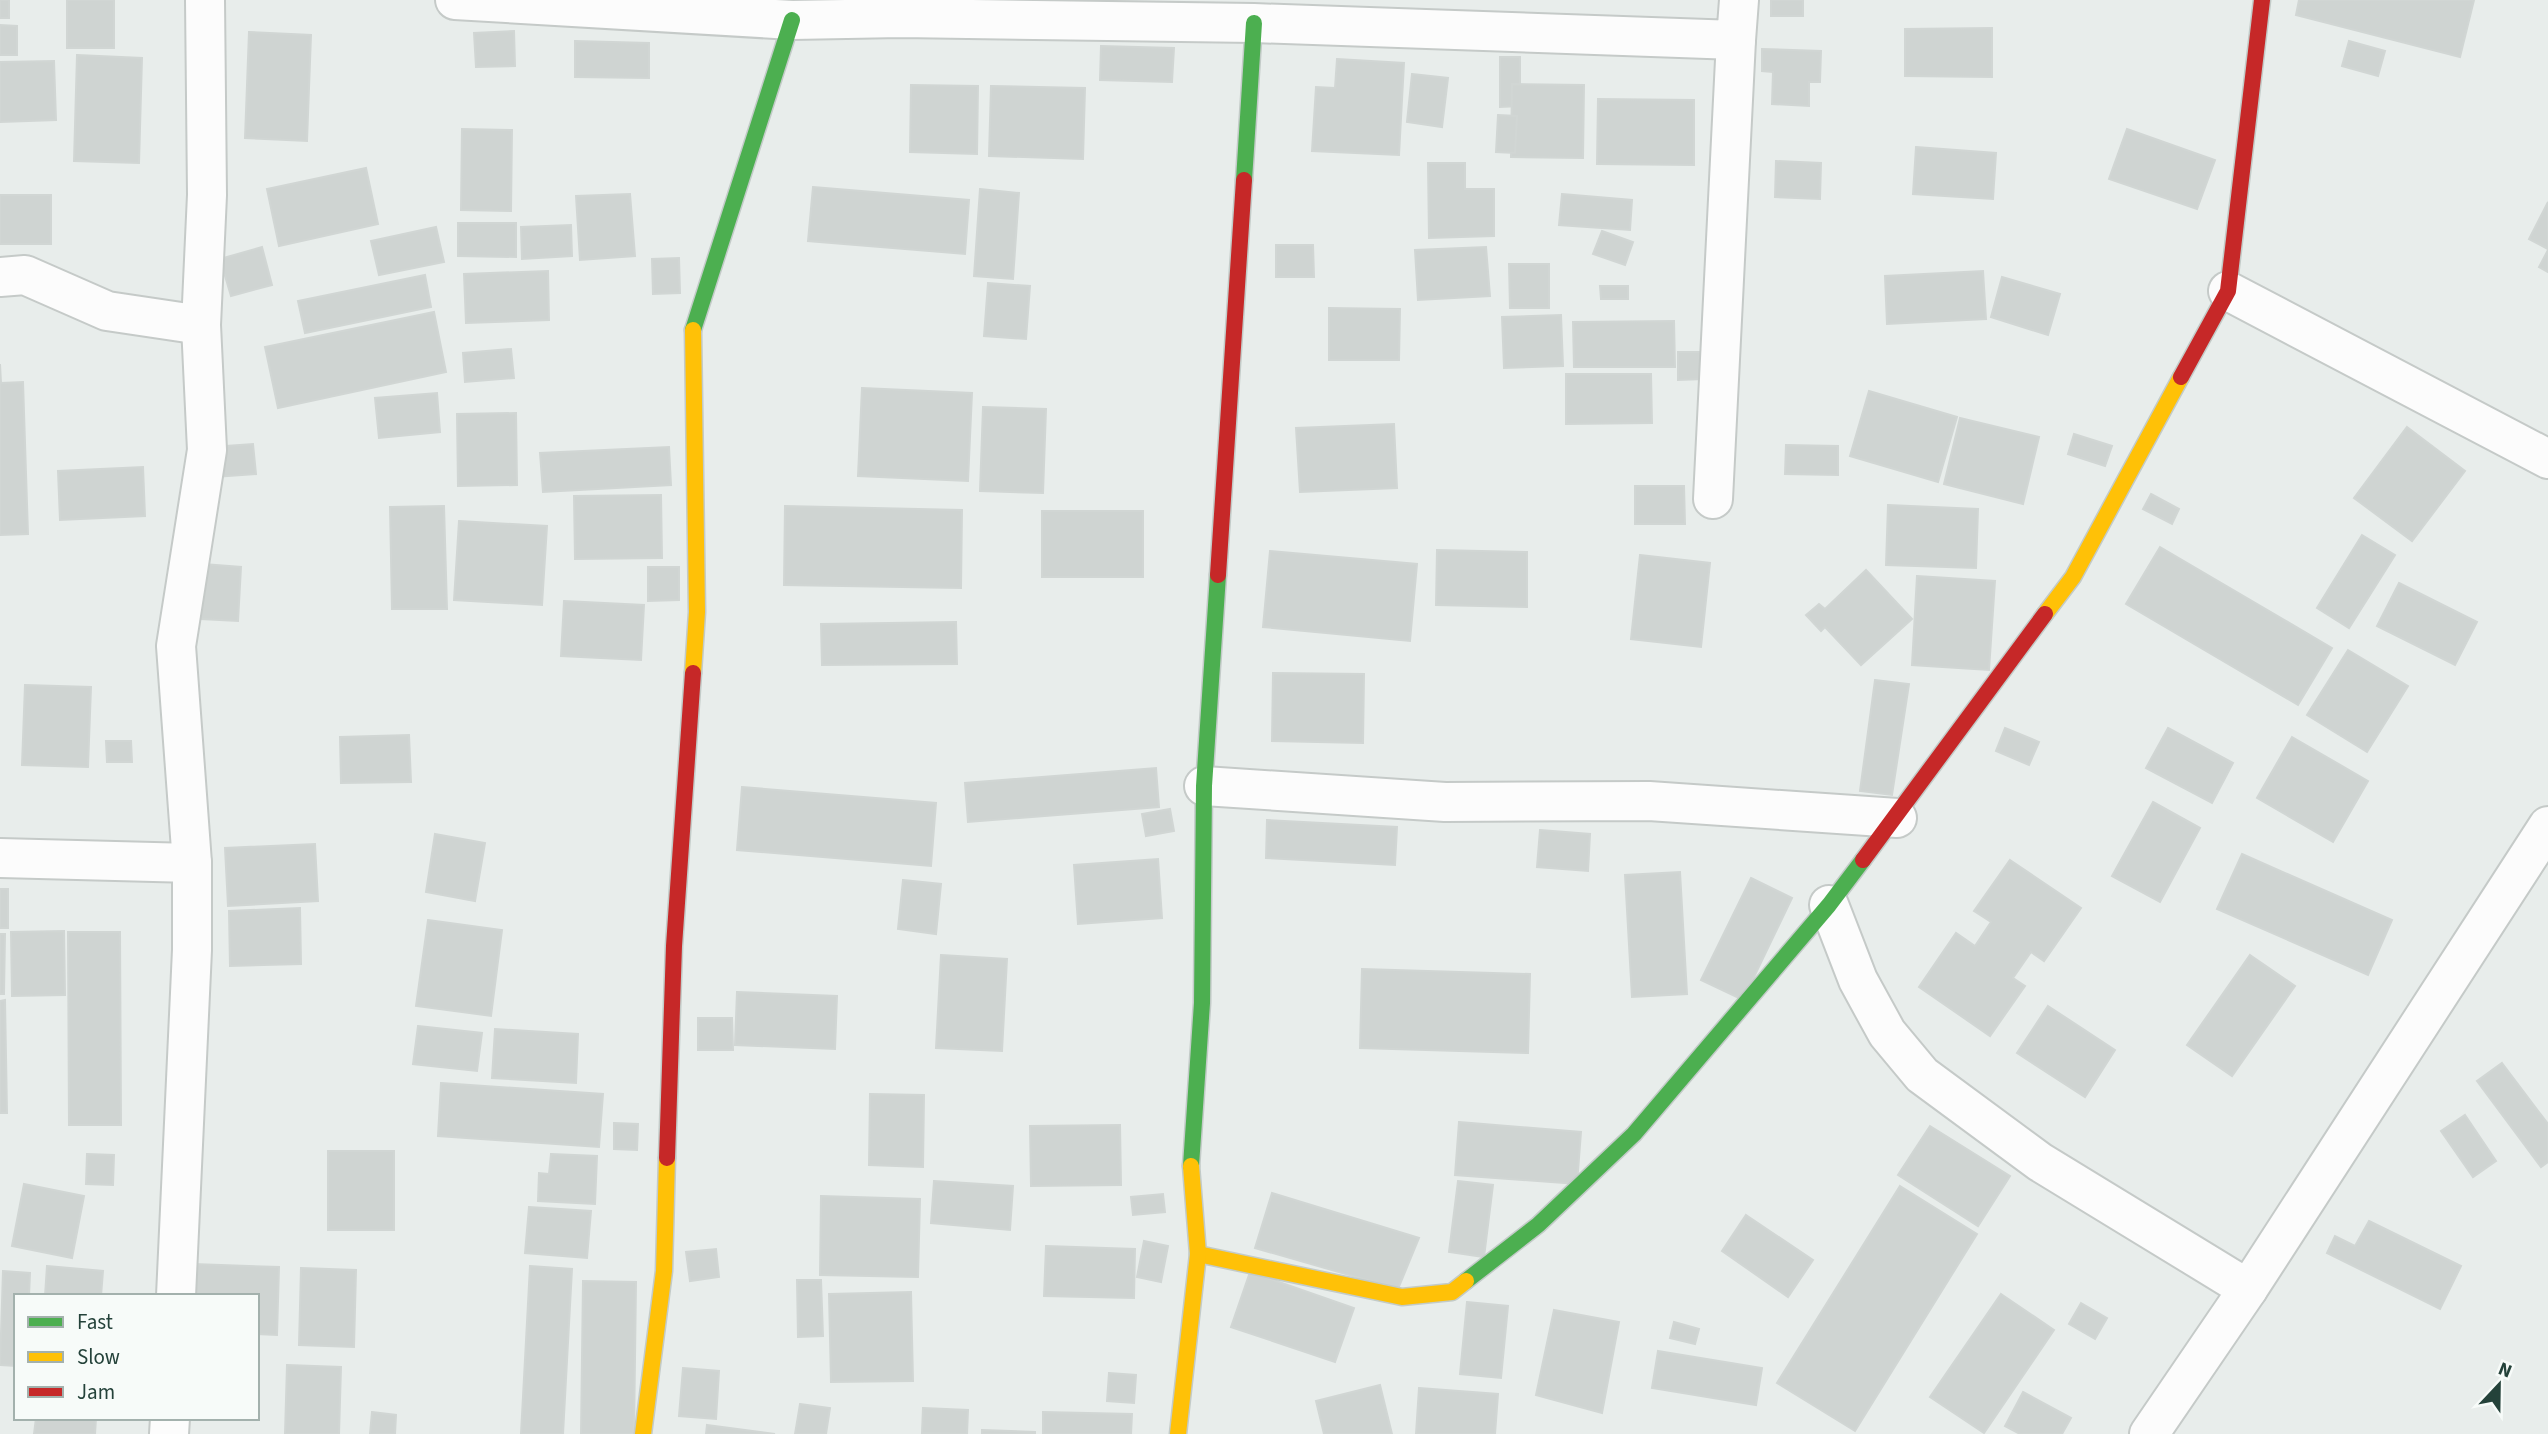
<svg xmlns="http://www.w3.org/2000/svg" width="2548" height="1434" font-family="'Source Sans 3',sans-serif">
  <rect width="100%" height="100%" fill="#e8edeb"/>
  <!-- building -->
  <g fill="#cfd4d2" stroke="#d1d6d4" stroke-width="2">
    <rect x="0" y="0" width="9" height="18"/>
    <rect x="67" y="0" width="47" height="48"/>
    <rect x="1771" y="0" width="32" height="16"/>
    <polygon points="2299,0 2474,0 2460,57 2296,15"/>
    <polygon points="0,25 17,26 17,55 0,55"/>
    <polygon points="1992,28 1992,77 1905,76 1905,29"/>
    <polygon points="514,31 515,66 476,67 474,33"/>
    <polygon points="249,32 311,35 307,141 245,138"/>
    <polygon points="575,41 649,43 649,78 575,77"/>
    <polygon points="2349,41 2385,51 2378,76 2342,66"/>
    <polygon points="1101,46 1174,48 1172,82 1100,80"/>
    <polygon points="1762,49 1821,51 1820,82 1809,82 1809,106 1772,104 1773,72 1762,71"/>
    <polygon points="77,55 142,58 139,163 74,161"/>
    <polygon points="1500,57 1520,57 1520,106 1500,107"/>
    <polygon points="1337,59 1404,63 1399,155 1312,151 1316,87 1335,88"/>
    <polygon points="54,61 56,120 0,122 0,62"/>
    <polygon points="1412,74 1448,78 1442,127 1407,122"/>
    <polygon points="1512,84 1584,85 1583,158 1511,157"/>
    <polygon points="911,85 978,86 977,154 910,152"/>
    <polygon points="991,86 1085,88 1083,159 989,156"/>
    <polygon points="1598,99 1694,100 1694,165 1597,164"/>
    <polygon points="1498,115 1517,116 1515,153 1496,152"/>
    <polygon points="462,129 512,130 511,211 461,210"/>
    <polygon points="2127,129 2215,160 2197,209 2109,179"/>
    <polygon points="1916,147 1996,153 1993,199 1913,194"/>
    <polygon points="1776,161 1821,163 1820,199 1775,197"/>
    <polygon points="1428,163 1465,163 1465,189 1494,189 1494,236 1429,238"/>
    <polygon points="366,168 378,224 279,246 267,189"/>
    <polygon points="813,187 969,200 965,254 808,241"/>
    <polygon points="980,189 1019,193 1013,279 974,276"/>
    <polygon points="630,194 635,256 580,260 576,196"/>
    <polygon points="1562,194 1632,200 1630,230 1559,225"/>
    <rect x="0" y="195" width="51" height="49"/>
    <polygon points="2548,202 2548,249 2529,239"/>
    <polygon points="458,223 516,223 516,257 458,256"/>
    <polygon points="571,225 572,256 522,259 521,227"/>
    <polygon points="436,227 444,262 379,275 371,241"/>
    <polygon points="1602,231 1633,242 1625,265 1593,254"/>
    <polygon points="1276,245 1313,245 1314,277 1276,277"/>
    <polygon points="262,247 272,285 231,296 220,259"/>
    <polygon points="1486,247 1490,296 1418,300 1415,250"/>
    <polygon points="2548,250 2548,272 2539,267"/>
    <polygon points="679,258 680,293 653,294 652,259"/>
    <polygon points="1509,264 1549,264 1549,308 1510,308"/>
    <polygon points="548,271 549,320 466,323 464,274"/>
    <polygon points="1983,271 1986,319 1887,324 1885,276"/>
    <polygon points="425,275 431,307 305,333 298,301"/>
    <polygon points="2002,277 2060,294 2048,335 1991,317"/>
    <polygon points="988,283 1030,286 1026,339 984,336"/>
    <polygon points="1600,286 1628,286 1628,299 1601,299"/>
    <polygon points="1329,308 1400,309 1399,360 1329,360"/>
    <polygon points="434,312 446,372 278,408 265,347"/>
    <polygon points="1561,315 1563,366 1504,368 1502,317"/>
    <polygon points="1674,321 1675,367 1574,367 1573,322"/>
    <polygon points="511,349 514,378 465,382 463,353"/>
    <polygon points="1678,352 1704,352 1704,379 1678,380"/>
    <polygon points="0,364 1,383 23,382 28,534 0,535"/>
    <polygon points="1566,374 1651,374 1652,423 1566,424"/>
    <polygon points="862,388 972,393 968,481 858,476"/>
    <polygon points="1869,391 1957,417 1938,482 1850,456"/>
    <polygon points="437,393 440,432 379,438 375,398"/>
    <polygon points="983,407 1046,409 1043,493 980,491"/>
    <polygon points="516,413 517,485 458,486 457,414"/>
    <polygon points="1960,418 2039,437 2023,504 1944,484"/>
    <polygon points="1394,424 1397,488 1300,492 1296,428"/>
    <polygon points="2407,427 2465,471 2412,541 2354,498"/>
    <polygon points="2074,434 2112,446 2105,466 2068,454"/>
    <polygon points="253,444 256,474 215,477 212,447"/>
    <polygon points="1786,445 1838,446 1838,475 1785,474"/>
    <polygon points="669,447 671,485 543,492 540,453"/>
    <polygon points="143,467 145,516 60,520 58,471"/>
    <polygon points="1635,486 1684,486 1685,524 1635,524"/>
    <polygon points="2151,494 2179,509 2172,524 2143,509"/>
    <polygon points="661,495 662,558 575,559 574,496"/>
    <polygon points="1888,505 1978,509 1976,568 1886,565"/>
    <polygon points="444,506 447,609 392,609 390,507"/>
    <polygon points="785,506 962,510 961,588 784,585"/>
    <rect x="1042" y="511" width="101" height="66"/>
    <polygon points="459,521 547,526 542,605 454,600"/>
    <polygon points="2362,535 2395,555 2349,628 2317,608"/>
    <polygon points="2160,547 2332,648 2298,705 2126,604"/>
    <polygon points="1437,550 1527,552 1527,607 1436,605"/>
    <polygon points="1270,551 1417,564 1410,641 1263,627"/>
    <polygon points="1640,555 1710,563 1701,647 1631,639"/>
    <polygon points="203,564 241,567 238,621 201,619"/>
    <polygon points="648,567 679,567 679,600 648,601"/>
    <polygon points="1866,570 1912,619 1861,665 1825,627 1821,631 1806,615 1819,604 1825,609"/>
    <polygon points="1917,576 1995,581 1989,670 1912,665"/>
    <polygon points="2399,583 2477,622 2455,665 2377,626"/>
    <polygon points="564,601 644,605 641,660 561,656"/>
    <polygon points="956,622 957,664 822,665 821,624"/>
    <polygon points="2348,650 2408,686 2367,752 2307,715"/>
    <polygon points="1273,673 1364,674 1363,743 1272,741"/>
    <polygon points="1875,680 1909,684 1892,795 1860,791"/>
    <polygon points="25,685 91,687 88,767 22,765"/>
    <polygon points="2005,728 2039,742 2029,765 1996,751"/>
    <polygon points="2168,728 2233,763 2212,803 2146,768"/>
    <polygon points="409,735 411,782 341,783 340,737"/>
    <polygon points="2292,737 2368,781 2333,842 2257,798"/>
    <polygon points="106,741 131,741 132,762 107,762"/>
    <polygon points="1156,768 1159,807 968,822 965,783"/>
    <polygon points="742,787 936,803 931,866 737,850"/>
    <polygon points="2153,802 2200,828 2160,902 2112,876"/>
    <polygon points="1170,809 1174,831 1146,836 1142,814"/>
    <polygon points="1267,820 1397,827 1395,865 1266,858"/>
    <polygon points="1540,830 1590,834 1588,871 1537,867"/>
    <polygon points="435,834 485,843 475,901 426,892"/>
    <polygon points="315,844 318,901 228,906 225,848"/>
    <polygon points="2242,854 2392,920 2368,975 2217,909"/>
    <polygon points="1158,859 1162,918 1078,924 1074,865"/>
    <polygon points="2010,860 2081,908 2044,961 2031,952 2013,978 2025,986 1990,1036 1919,987 1956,933 1975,946 1991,922 1974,911"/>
    <polygon points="1680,872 1687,994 1632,997 1625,875"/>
    <polygon points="1751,878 1792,898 1743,1000 1701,980"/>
    <polygon points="903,880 941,884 936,934 898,929"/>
    <rect x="0" y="889" width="8" height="39"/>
    <polygon points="300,908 301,964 230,966 229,911"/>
    <polygon points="428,920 502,930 491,1016 416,1006"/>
    <polygon points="64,931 65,995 12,996 11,932"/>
    <polygon points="68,932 120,932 121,1125 69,1125"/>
    <polygon points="0,934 5,934 4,994 0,994"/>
    <polygon points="941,955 1007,959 1002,1051 936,1048"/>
    <polygon points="2250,955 2295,986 2232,1076 2187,1045"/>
    <polygon points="1362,969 1530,974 1528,1053 1360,1048"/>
    <polygon points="737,992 837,996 835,1049 735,1045"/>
    <polygon points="5,1000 7,1113 0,1113 0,1001"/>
    <polygon points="2048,1006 2115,1050 2085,1097 2017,1053"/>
    <polygon points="698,1018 732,1018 733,1050 698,1050"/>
    <polygon points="418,1026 482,1033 477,1071 413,1064"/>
    <polygon points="495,1029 578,1034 576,1083 492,1078"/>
    <polygon points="2502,1063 2548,1124 2548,1162 2541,1167 2477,1081"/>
    <polygon points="441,1083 603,1094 599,1147 438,1136"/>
    <polygon points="870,1094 924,1095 923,1167 869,1165"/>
    <polygon points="2465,1115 2496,1161 2473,1177 2441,1131"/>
    <polygon points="1459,1122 1581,1132 1577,1184 1455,1175"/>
    <polygon points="614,1123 638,1124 637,1150 614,1149"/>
    <polygon points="1120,1125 1121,1185 1031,1186 1030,1126"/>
    <polygon points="1930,1126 2010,1176 1978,1226 1898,1175"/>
    <rect x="328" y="1151" width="66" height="79"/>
    <polygon points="87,1154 114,1155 113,1185 86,1184"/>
    <polygon points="551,1154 597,1156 595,1204 538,1201 539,1173 549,1174"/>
    <polygon points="934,1181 1013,1186 1010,1230 931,1223"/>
    <polygon points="1458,1181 1493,1185 1484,1257 1449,1252"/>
    <polygon points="24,1184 84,1196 72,1258 12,1246"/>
    <polygon points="1900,1186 1977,1234 1855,1431 1777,1383"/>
    <polygon points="1272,1193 1419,1238 1398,1289 1255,1248"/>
    <polygon points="1163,1194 1165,1212 1133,1215 1131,1197"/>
    <polygon points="821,1196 920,1199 918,1277 820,1275"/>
    <polygon points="529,1207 591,1211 587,1258 525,1253"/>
    <polygon points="1746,1215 1813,1260 1788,1297 1722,1251"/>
    <polygon points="2369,1221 2461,1266 2440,1309 2327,1253 2335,1236 2355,1246"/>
    <polygon points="1144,1241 1168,1246 1161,1282 1137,1277"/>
    <polygon points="1046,1246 1135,1249 1134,1298 1044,1296"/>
    <polygon points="716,1249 719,1277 690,1281 686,1252"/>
    <polygon points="193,1264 279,1267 277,1335 257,1334 257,1296 192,1296"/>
    <polygon points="47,1266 103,1271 101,1296 45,1296"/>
    <polygon points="530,1266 572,1269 563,1434 521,1434"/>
    <polygon points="301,1268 356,1270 354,1347 299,1345"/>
    <polygon points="3,1271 30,1273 29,1296 16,1296 16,1366 0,1365"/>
    <polygon points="1250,1272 1354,1308 1335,1362 1231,1327"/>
    <polygon points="797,1280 821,1280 823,1336 798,1337"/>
    <polygon points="583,1281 636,1282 634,1434 581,1434"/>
    <polygon points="911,1292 913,1381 831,1382 829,1294"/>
    <polygon points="2001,1294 2054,1330 1984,1433 1930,1397"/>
    <polygon points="1467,1302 1508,1306 1501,1378 1460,1374"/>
    <polygon points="2081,1303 2107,1318 2095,1339 2069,1324"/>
    <polygon points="1554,1310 1619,1322 1602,1413 1536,1395"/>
    <polygon points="1674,1322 1699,1329 1695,1344 1670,1338"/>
    <polygon points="1658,1351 1762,1368 1756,1405 1652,1388"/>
    <polygon points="287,1365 341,1367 339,1434 285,1434"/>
    <polygon points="683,1368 719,1371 716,1419 679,1416"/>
    <polygon points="1109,1373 1136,1375 1134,1403 1107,1401"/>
    <polygon points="1380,1385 1392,1434 1324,1434 1316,1401"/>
    <polygon points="1419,1388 1498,1394 1495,1434 1416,1434"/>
    <polygon points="2023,1392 2071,1418 2062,1434 2020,1434 2005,1426"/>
    <polygon points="800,1404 830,1408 826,1434 795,1434"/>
    <polygon points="923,1408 968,1410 967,1434 922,1433"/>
    <polygon points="372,1412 396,1415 395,1434 370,1434"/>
    <polygon points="1043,1412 1132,1414 1131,1434 1043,1434"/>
    <polygon points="36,1418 96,1418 95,1434 34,1434"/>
    <polygon points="707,1425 775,1434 706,1434"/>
    <polygon points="982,1430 1035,1432 1035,1434 982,1434"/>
  </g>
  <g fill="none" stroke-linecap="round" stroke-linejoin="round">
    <!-- street casing -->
    <g stroke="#c5cac8" stroke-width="42">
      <g id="street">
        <polyline points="455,0 792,20 901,18 1254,23 1736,40 1739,0"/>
        <polyline points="0,277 25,275 107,311 201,325"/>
        <polyline points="2228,291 2548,459"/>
        <polyline points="1713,499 1736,40"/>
        <polyline points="1204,786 1445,802 1649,801 1897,818"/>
        <polyline points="0,858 192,863"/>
        <polyline points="1829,905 1858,980 1887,1033 1922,1075 2040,1162 2248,1289"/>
        <polyline points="176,1296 192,950 192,863 176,646 207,450 201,325 207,195 205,0"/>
        <polyline points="169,1434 170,1418"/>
        <polyline points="2149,1434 2248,1289 2548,826"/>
      </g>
    </g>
    <!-- fast casing -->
    <g stroke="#c3cbc8" stroke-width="19">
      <g id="fast">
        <polyline points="1244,180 1254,23"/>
        <polyline points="693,330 792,20"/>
        <polyline points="1191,1166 1202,1003 1204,786 1218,575"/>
        <polyline points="1466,1281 1538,1225 1634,1134 1829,905 1863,860"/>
      </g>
    </g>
    <!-- slow casing -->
    <g stroke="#c3cbc8" stroke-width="19">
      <g id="slow">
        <polyline points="2045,614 2073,577 2181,377"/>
        <polyline points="693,673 697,612 693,330"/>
        <polyline points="1198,1254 1402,1297 1452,1292 1466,1281"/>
        <polyline points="643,1434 664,1271 667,1158"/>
        <polyline points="1178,1434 1198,1254 1191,1166"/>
      </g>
    </g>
    <!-- jam casing -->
    <g stroke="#c3cbc8" stroke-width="19">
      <g id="jam">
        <polyline points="2181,377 2228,291 2262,0"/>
        <polyline points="1218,575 1244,180"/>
        <polyline points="1863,860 2045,614"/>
        <polyline points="667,1158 674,946 693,673"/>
      </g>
    </g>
    <!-- street -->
    <use href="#street" stroke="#fcfcfc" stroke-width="38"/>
    <!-- fast -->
    <use href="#fast" stroke="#4caf50" stroke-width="16"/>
    <!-- slow -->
    <use href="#slow" stroke="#ffc107" stroke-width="16"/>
    <!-- jam -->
    <use href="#jam" stroke="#c62828" stroke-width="16"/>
  </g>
  <!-- legend -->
  <rect x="14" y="1294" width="245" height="126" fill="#f7fbf9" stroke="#a3b1ad" stroke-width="2"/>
  <rect x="28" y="1317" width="35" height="10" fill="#4caf50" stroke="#a3b1ad" stroke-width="2"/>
  <text x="77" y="1329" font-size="21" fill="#24423a">Fast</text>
  <rect x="28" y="1352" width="35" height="10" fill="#ffc107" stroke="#a3b1ad" stroke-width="2"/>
  <text x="77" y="1364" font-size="21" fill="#24423a">Slow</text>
  <rect x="28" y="1387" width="35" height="10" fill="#c62828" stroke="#a3b1ad" stroke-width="2"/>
  <text x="77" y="1399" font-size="21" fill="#24423a">Jam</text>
  <!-- north arrow -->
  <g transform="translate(2499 1385) rotate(22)" stroke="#f7fbf9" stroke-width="5" paint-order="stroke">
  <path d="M0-5L12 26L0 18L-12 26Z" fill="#24423a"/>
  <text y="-10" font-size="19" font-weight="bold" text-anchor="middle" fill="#24423a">N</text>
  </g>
</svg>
